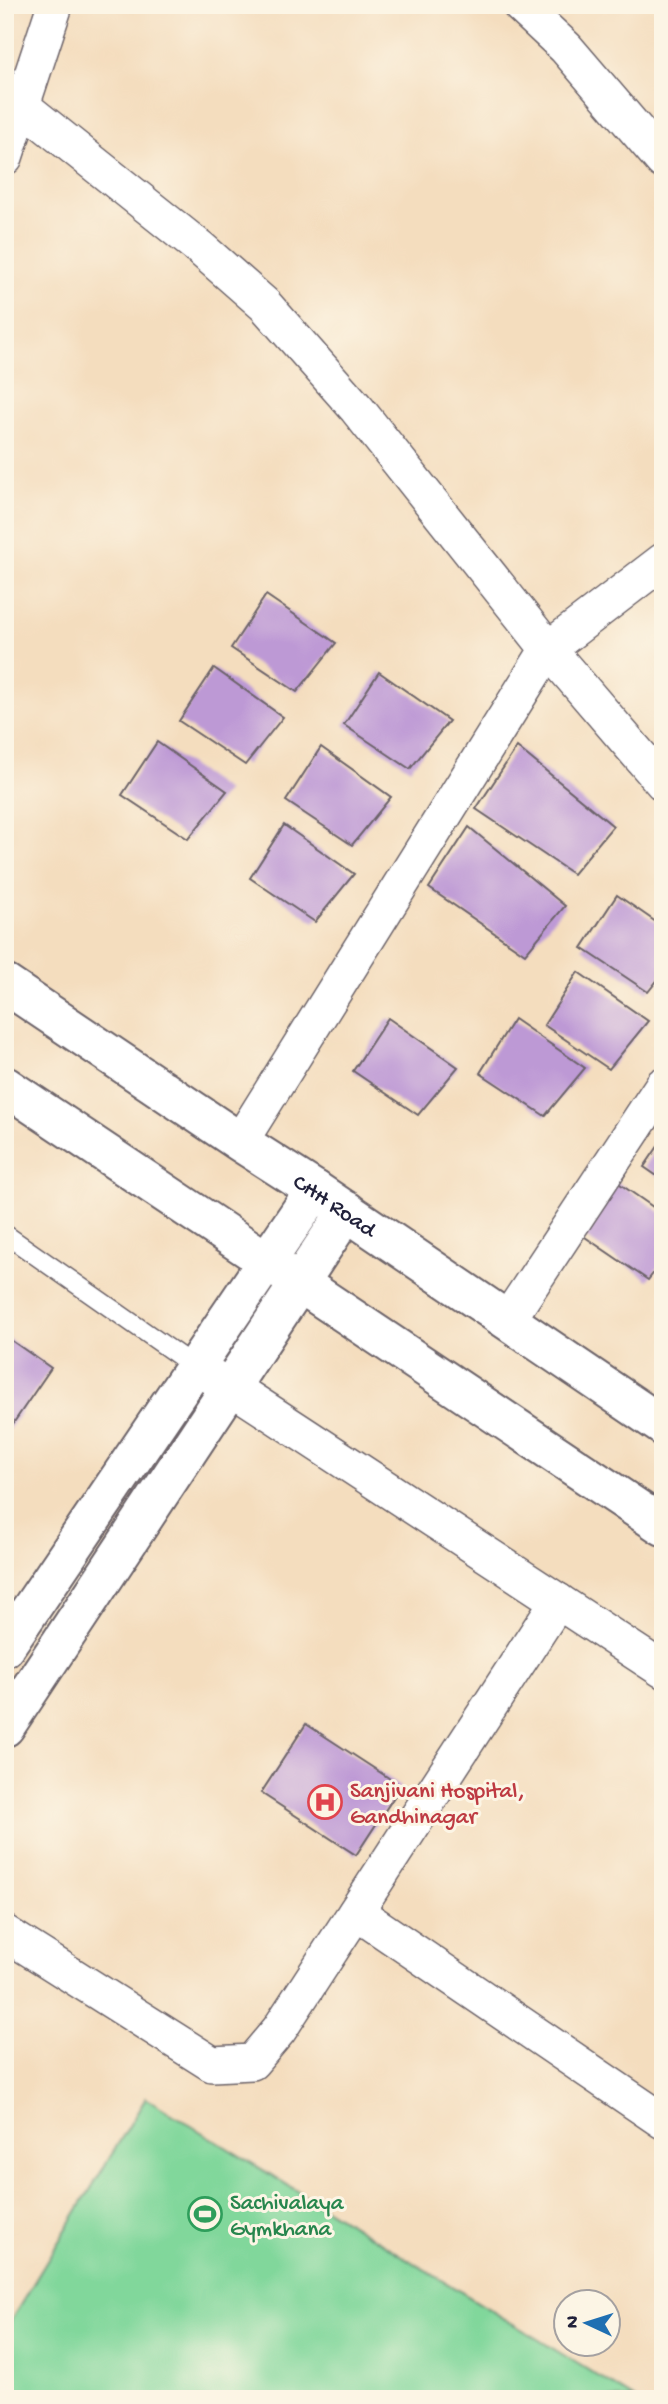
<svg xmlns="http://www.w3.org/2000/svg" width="668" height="2404" font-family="'Gochi Hand',sans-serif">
  <rect width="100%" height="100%" fill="#fcf5e5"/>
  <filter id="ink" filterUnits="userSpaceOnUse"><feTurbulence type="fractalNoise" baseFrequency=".0143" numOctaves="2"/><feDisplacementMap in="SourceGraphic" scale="14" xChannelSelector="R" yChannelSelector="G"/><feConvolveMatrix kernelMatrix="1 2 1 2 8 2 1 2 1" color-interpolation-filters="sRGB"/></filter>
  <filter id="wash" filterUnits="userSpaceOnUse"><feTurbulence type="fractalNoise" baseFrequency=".00686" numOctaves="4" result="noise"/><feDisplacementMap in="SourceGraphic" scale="28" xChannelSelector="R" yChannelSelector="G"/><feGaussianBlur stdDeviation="1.57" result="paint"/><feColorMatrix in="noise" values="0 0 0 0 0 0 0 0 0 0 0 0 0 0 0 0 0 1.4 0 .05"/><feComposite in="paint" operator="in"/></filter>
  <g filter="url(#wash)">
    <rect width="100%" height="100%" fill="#f4ddbe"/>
    <!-- green -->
    <polygon fill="#81d79b" stroke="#527c6b" stroke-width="2" points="146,2098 635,2399 5,2399 5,2330"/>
    <g id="blocks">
      <!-- building -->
      <g fill="#bd99d5">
        <polygon points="266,595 336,643 297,692 231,648"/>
        <polygon points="214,668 283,717 245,765 179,721"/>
        <polygon points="379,672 449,721 410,769 344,725"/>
        <polygon points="157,742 227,791 188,839 122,795"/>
        <polygon points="321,747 391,797 352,845 286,801"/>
        <polygon points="517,747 613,826 573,874 476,809"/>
        <polygon points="284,825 354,874 315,922 250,878"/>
        <polygon points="469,827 565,906 525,954 429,888"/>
        <polygon points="617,895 663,927 663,973 648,992 582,948"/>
        <polygon points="578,972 648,1021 609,1069 544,1025"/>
        <polygon points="388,1018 458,1067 418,1115 353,1071"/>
        <polygon points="514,1019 585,1068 545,1116 480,1073"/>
        <polygon points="663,1139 663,1180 644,1167"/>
        <polygon points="617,1182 663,1214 663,1261 648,1280 582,1235"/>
        <polygon points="5,1336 51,1368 8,1431 5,1428"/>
        <polygon points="306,1724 401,1786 356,1855 261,1793"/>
      </g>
    </g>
  </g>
  <g filter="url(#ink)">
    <use href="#blocks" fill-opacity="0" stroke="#6c6369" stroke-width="2"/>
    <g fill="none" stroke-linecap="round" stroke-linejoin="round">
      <!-- lane casing -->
      <g stroke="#6c6369" stroke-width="21">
        <polyline id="lane" points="5,1234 195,1367"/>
      </g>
      <!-- street casing -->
      <g stroke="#6c6369" stroke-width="38">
        <g id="street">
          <polyline points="520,5 566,48 663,161"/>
          <polyline points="22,106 200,248 265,305 357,409 548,649 240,1142"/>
          <polyline points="5,157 55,5"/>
          <polyline points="663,561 548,649 663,783"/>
          <polyline points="507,1321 663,1085"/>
          <polyline points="205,1373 231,1387 663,1670"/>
          <polyline points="356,1912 663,2121"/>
          <polyline points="5,1933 212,2064 252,2062 279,2030 558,1601"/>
        </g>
      </g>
      <!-- secondary casing -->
      <g stroke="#6c6369" stroke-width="42">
        <g id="secondary">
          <path id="s1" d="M5,984L240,1142L315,1190L663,1426"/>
          <polyline points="5,1086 663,1526"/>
          <polyline points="5,1647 315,1190"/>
          <polyline points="5,1727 347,1211"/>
        </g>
      </g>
      <!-- lane -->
      <use href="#lane" stroke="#fff" stroke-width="18"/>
      <!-- street -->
      <use href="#street" stroke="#fff" stroke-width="35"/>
      <!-- secondary -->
      <use href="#secondary" stroke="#fff" stroke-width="38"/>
    </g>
  </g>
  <!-- icons -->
  <defs>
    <g id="hospital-ring" transform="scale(1.75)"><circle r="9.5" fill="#fcf5e5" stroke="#e0444e" stroke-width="1.5"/><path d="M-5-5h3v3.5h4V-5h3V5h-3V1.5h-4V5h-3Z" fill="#e0444e"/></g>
    <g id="stadium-ring" transform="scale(1.75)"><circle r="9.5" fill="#fcf5e5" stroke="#2e9e5b" stroke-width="1.5"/><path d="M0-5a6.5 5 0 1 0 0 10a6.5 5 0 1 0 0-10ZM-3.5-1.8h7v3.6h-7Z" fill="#2e9e5b"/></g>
  </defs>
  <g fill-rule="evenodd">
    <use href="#hospital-ring" x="325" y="1802"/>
    <use href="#stadium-ring" x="205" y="2214"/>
  </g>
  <g text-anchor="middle" stroke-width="6" stroke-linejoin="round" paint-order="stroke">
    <!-- street labels -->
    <g font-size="23" fill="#22223b" stroke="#fcf5e5">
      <text dy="8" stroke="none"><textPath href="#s1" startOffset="397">CHH Road</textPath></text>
    </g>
    <!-- health labels -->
    <g font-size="23" fill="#be3a42" stroke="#fcf5e5" text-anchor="start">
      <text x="350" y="1797">Sanjivani Hospital,<tspan x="350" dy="26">Gandhinagar</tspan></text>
    </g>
    <!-- leisure labels -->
    <g font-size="23" fill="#27864d" stroke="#fcf5e5" text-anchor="start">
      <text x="230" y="2209">Sachivalaya<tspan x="230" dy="26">Gymkhana</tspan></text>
    </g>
  </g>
  <!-- margin -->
  <rect width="668" height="2404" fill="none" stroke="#fcf5e5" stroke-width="28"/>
  <!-- north arrow -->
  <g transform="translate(587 2323) rotate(274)"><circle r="33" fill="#fcf5e5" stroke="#a5a1a1" stroke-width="2"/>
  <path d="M0-5L12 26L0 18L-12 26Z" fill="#1f6fb2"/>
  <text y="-10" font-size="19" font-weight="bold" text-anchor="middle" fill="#22223b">N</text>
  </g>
</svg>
